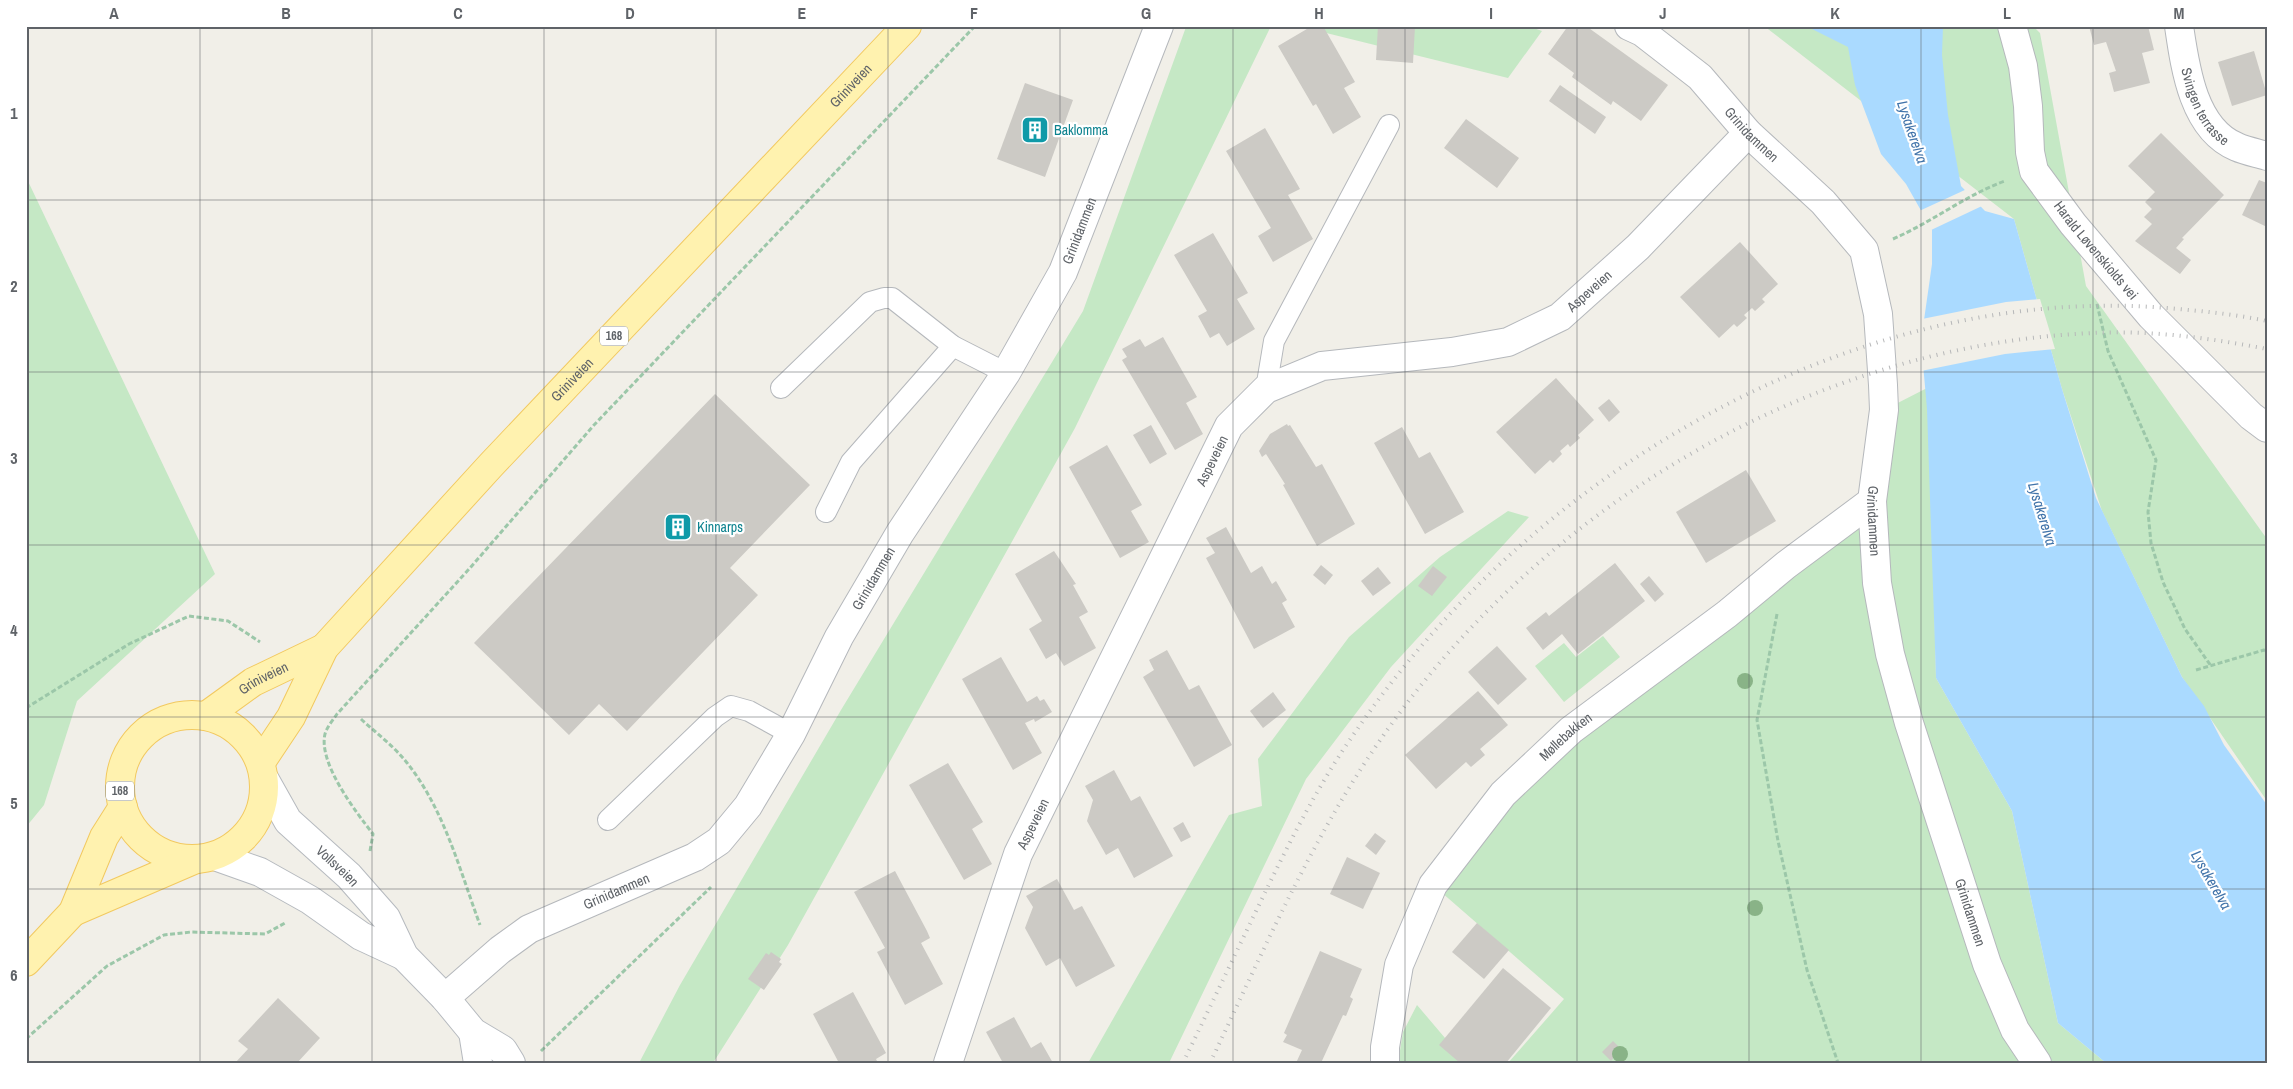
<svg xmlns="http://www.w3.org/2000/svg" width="2293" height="1089" font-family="'Archivo Narrow',sans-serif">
  <rect width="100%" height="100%" fill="#f1efe8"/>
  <!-- green -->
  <g fill="#c5e8c5">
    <polygon points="1271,26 1075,428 788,945 713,1063 639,1063 680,985 841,710 1083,311 1186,27"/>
    <polygon points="1298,26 1528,26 1542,31 1508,78"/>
    <polygon points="1764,26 2033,26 2040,33 2086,286 2267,539 2267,801 2182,677 2102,511 2062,389 2014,219"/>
    <polygon points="26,177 215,574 77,701 44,805 26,827"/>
    <polygon points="1929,387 1936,678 2012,811 2058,1023 2106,1063 1508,1063 1564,999 1433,885 1503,794 1872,501 1884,410"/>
    <polygon points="1508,511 1529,517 1391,667 1306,779 1169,1063 1088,1063 1229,815 1262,806 1258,759 1349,637 1440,557"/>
    <polygon points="1603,636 1620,657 1564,702 1535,666 1564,643 1576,657"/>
    <polygon points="1417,1005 1445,1038 1473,1063 1398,1063 1403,1032"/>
  </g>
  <!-- water -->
  <polygon fill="#aadaff" points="1806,26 1943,26 1942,55 1948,115 1961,186 1985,211 2014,219 2062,389 2096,498 2182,677 2204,706 2224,745 2267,805 2267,1063 2106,1063 2058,1023 2012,811 1936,678 1927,409 1921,341 1932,264 1932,230 1906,184 1881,154 1855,85 1848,47"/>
  <!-- pier -->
  <g fill="#f1efe8">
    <polygon points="1967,189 1982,206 1929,231 1917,212"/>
    <polygon points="2040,299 2055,349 2005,354 1921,371 1919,341 1922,319 2006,302"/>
  </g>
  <!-- building -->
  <g fill="#cccac5">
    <polygon points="1312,26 1323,26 1355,82 1344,88 1361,117 1333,134 1316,104 1313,106 1278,46"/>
    <polygon points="1378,26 1415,26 1413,63 1376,60"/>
    <polygon points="1568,26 1586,26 1668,85 1641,121 1613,101 1611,105 1572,77 1574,73 1548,54"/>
    <polygon points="2089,26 2148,26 2154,50 2142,53 2150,83 2114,92 2109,73 2116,71 2106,42 2094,45"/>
    <polygon points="2254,51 2267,95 2232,106 2218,62"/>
    <polygon points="1025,83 1073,100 1045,177 997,159"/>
    <polygon points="1560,85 1606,117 1595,134 1549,101"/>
    <polygon points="1466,119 1519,158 1497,188 1444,148"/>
    <polygon points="1265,128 1300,189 1288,195 1313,239 1273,262 1258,236 1271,228 1226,151"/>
    <polygon points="2161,133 2224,195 2182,238 2184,239 2176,248 2191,260 2180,274 2135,241 2152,224 2144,217 2152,209 2145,202 2155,192 2128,166"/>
    <polygon points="2259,180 2267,183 2267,227 2242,215"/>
    <polygon points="1213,233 1248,293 1237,299 1255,329 1227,346 1219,333 1210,338 1198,316 1207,311 1174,255"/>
    <polygon points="1740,242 1778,284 1762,299 1765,302 1755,311 1752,308 1744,315 1747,318 1737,327 1734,324 1719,338 1680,297"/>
    <polygon points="1163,337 1197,397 1186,403 1203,434 1175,450 1122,360 1127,357 1122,349 1140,339 1145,347"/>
    <polygon points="1556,378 1594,420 1578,435 1580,438 1570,447 1568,444 1560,451 1562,454 1553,463 1550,460 1535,474 1496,432"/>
    <polygon points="715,394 810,485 730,568 758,595 627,731 599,704 569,735 474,643"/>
    <polygon points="1609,399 1620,412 1609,422 1598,408"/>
    <polygon points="1287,424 1288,426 1290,425 1316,467 1322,464 1355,524 1317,546 1283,485 1285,484 1266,454 1262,457 1259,451 1270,434"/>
    <polygon points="1151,425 1167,454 1150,464 1133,435"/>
    <polygon points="1402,427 1419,458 1430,452 1464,512 1425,534 1374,443"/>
    <polygon points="1107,445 1142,505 1131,511 1149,542 1120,558 1069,467"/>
    <polygon points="1746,470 1776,521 1706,563 1676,512"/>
    <polygon points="1226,527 1251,573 1262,566 1272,584 1276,581 1287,600 1282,603 1295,627 1254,649 1206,558 1215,553 1206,538"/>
    <polygon points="1054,551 1076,584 1073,585 1088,612 1079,617 1096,648 1064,666 1056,653 1046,659 1029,629 1042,621 1015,574"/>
    <polygon points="1615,563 1645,601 1578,654 1562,634 1543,650 1526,628 1546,612 1549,616"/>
    <polygon points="1321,565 1333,575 1325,585 1313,575"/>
    <polygon points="1433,566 1447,577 1432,596 1418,586"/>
    <polygon points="1378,567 1391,583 1373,596 1361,581"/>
    <polygon points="1649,576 1664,594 1655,602 1640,584"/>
    <polygon points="1497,646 1527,679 1498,705 1468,672"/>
    <polygon points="1167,650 1189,690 1199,685 1232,745 1194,767 1143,677 1154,670 1149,660"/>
    <polygon points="1001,657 1027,702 1037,696 1040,701 1044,699 1052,712 1035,722 1034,719 1025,723 1042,753 1013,770 962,679"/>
    <polygon points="1478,691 1508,725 1480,749 1485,755 1471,767 1466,762 1436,789 1405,755"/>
    <polygon points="1273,692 1286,710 1263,728 1250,711"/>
    <polygon points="948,763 983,822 972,829 992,864 964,880 909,785"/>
    <polygon points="1114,770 1131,801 1140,796 1173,856 1134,878 1118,848 1106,855 1087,821 1093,800 1085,786"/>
    <polygon points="1183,822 1191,837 1181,842 1173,828"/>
    <polygon points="1375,833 1386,841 1376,855 1365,846"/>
    <polygon points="1347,857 1380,873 1363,909 1330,894"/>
    <polygon points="895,871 927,931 930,938 921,943 943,984 905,1005 877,952 885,948 854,892"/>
    <polygon points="1057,879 1074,910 1082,906 1115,966 1076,987 1060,958 1046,966 1025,928 1033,907 1026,896"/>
    <polygon points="1477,923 1509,950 1484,979 1452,952"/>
    <polygon points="1320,951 1362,969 1350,997 1353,999 1346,1016 1343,1015 1321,1063 1296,1063 1302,1050 1283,1042 1287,1035 1284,1033"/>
    <polygon points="771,952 781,959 779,962 782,964 764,990 748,979 766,953 769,955"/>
    <polygon points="1503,968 1551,1008 1506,1063 1460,1063 1439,1045"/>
    <polygon points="853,992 886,1053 876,1059 878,1063 839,1063 813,1014"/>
    <polygon points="278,998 320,1038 297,1063 235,1063 248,1049 238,1041"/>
    <polygon points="1014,1017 1031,1048 1041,1042 1053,1063 1003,1063 986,1032"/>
    <polygon points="1613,1041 1621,1049 1611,1061 1602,1052"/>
  </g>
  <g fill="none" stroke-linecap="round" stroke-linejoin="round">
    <!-- lane casing -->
    <g stroke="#b5b8bc" stroke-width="22">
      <g id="lane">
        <polyline points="781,388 870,302 884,298 892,298 953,346 1006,373"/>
        <polyline points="1266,389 1274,341 1389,125"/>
        <polyline points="826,512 851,462 953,346"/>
        <polyline points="608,820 715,717 731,706 749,711 791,734"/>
      </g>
    </g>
    <!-- street casing -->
    <g stroke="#b5b8bc" stroke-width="30">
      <g id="street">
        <path id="s1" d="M1629,26L1642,32L1700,77L1748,133L1823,202L1864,250L1878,314L1883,385L1884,410L1872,501L1877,583L1890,654L1909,723L1987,964L2015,1030L2037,1063"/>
        <path id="s2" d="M2012,26L2023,66L2028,106L2030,152L2034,171L2073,224L2151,316L2251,416L2267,428"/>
        <path id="s3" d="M2179,26C2185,67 2193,129 2237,147C2246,151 2257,153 2267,156"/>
        <path id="s4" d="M445,998L500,950L529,929L695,857L719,841L748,806L791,734L839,637L900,533L1006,373L1063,272L1159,26"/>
        <path id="s5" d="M948,1063L1018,854L1229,426L1266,389L1322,366L1452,352L1508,342L1560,317L1638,247L1748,133"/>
        <path id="s6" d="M1385,1063V1047L1399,965L1433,885L1503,794L1571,730L1727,614L1786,565L1872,501"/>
      </g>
    </g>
    <!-- secondary casing -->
    <g stroke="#b6babf" stroke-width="30">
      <g id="secondary">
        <path id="s7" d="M265,780L288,821L349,876L386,918L404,956L445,998L473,1032L503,1050L511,1063"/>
        <polyline points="215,856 260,872 310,900 361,936 404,956"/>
        <polyline points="473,1032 478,1063"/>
      </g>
    </g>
    <!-- primary casing -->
    <g stroke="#f2c960" stroke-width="30">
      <g id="primary">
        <circle cx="192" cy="787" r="72"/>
        <path id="s8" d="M206,716L253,682L324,648"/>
        <path id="s9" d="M261,762L291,717L324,648L491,465L907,26"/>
        <polyline points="73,912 196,859"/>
        <polyline points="26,962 73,912 104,837 123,807"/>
      </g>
    </g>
    <!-- path -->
    <g stroke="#9cc7a9" stroke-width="3" stroke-dasharray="5 2.5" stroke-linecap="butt">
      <path d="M1893,239C1932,222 1966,195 2005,181"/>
      <polyline points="2097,304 2108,351 2156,460 2148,512 2151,543 2163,582 2185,629 2211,666"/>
      <polyline points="1777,614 1757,720 1778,841 1807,970 1838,1063"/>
      <polyline points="2196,670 2264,650 2267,653"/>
      <polyline points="26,708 129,644 189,616 228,621 260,642"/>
      <path d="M361,719C375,732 391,744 403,758C443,805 459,868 480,925"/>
      <path d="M370,851L373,834C356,812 318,763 325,734C327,727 333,720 337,714L470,568L594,425L975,26"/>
      <polyline points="26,1039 107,966 164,935 191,932 265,934 285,923"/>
      <polyline points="541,1051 711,887"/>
    </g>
    <!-- lane -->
    <use href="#lane" stroke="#fff" stroke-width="20"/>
    <!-- street -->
    <use href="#street" stroke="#fff" stroke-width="28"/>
    <!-- secondary -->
    <use href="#secondary" stroke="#fff" stroke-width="28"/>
    <!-- primary -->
    <use href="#primary" stroke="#fff2af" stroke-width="28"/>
    <!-- rail -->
    <g stroke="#b6b7b8" stroke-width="4" stroke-dasharray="1 6" stroke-linecap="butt">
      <path d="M1183,1063C1208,1011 1233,959 1258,907C1287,847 1317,786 1356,731C1391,680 1431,632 1475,588C1653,411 1912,287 2167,308C2201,311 2234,314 2267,321"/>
      <path d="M1210,1063C1263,952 1312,837 1383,736C1543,506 1812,345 2093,333C2151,330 2210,338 2267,349"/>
    </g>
  </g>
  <!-- trees -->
  <g fill="#89b387">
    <circle cx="1745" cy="681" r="8"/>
    <circle cx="1755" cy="908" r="8"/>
    <circle cx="1620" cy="1054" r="8"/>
  </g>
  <!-- grid -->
  <path fill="none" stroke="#5f6368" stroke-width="1" stroke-opacity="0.55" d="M200,26V1063M372,26V1063M544,26V1063M716,26V1063M888,26V1063M1060,26V1063M1233,26V1063M1405,26V1063M1577,26V1063M1749,26V1063M1921,26V1063M2093,26V1063M26,200H2267M26,372H2267M26,545H2267M26,717H2267M26,889H2267"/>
  <!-- icons -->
  <defs>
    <g id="building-square" transform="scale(1.4375)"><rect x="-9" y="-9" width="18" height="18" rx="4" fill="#0f9aa8" stroke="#fff"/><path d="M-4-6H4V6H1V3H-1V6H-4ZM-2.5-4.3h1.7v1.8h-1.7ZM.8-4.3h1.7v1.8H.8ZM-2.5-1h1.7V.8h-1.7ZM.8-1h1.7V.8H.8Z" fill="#fff"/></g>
  </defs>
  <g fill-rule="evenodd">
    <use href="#building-square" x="1035" y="130"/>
    <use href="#building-square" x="678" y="527"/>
  </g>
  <g text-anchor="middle" stroke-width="4.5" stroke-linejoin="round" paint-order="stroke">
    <!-- shield labels -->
    <g fill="#fff" stroke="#8f9295" stroke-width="1">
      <rect x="600" y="326.5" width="28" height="19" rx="4"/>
      <rect x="106" y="781.5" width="28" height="19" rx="4"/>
    </g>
    <g font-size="12" font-weight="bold" fill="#5f6368">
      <text x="614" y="340">168</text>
      <text x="120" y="795">168</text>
    </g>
    <!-- street labels -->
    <g font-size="14" fill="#5f6368" stroke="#fff">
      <text dy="5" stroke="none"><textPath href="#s9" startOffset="901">Griniveien</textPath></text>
      <text dy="5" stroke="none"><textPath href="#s3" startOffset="86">Svingen terrasse</textPath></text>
      <text dy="5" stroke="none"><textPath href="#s1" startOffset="165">Grinidammen</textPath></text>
      <text dy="5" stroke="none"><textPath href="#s4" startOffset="1029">Grinidammen</textPath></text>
      <text dy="5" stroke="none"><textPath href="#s2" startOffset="248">Harald Løvenskiolds vei</textPath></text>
      <text dy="5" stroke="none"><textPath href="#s5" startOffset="1095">Aspeveien</textPath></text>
      <text dy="5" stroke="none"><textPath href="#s9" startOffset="496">Griniveien</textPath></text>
      <text dy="5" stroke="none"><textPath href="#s5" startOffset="659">Aspeveien</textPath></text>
      <text dy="5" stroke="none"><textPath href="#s1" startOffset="600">Grinidammen</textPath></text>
      <text dy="5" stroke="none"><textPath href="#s4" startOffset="624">Grinidammen</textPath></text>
      <text dy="5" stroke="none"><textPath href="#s8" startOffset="69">Griniveien</textPath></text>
      <text dy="5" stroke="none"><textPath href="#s6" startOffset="386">Møllebakken</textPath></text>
      <text dy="5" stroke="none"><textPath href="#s5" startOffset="254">Aspeveien</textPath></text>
      <text dy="5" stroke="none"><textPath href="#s7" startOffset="114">Vollsveien</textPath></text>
      <text dy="5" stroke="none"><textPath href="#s4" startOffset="204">Grinidammen</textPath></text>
      <text dy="5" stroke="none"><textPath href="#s1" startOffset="1005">Grinidammen</textPath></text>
    </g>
    <!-- culture labels -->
    <g font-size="14" fill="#0d838f" stroke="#fff" text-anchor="start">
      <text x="1054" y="135">Baklomma</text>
      <text x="697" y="532">Kinnarps</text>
    </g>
    <!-- water labels -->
    <g font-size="15" font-style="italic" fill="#4174aa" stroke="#fff">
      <text transform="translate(1912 132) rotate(71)" y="5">Lysakerelva</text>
      <text transform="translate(2042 514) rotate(73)" y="5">Lysakerelva</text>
      <text transform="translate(2211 880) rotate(60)" y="5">Lysakerelva</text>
    </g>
  </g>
  <!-- border -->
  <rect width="2293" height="1089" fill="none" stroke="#ffffff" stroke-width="55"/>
  <rect x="28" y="28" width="2238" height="1034" fill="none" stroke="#5f6368" stroke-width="2"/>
  <g font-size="16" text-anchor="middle" font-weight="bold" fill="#5f6368">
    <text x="114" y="19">A</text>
    <text x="286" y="19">B</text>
    <text x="458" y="19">C</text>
    <text x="630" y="19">D</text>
    <text x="802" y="19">E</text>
    <text x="974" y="19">F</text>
    <text x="1146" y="19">G</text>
    <text x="1319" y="19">H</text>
    <text x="1491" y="19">I</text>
    <text x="1663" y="19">J</text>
    <text x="1835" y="19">K</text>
    <text x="2007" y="19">L</text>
    <text x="2179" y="19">M</text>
    <text x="14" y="119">1</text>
    <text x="14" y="292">2</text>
    <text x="14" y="464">3</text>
    <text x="14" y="636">4</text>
    <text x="14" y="809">5</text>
    <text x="14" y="981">6</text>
  </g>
</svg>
